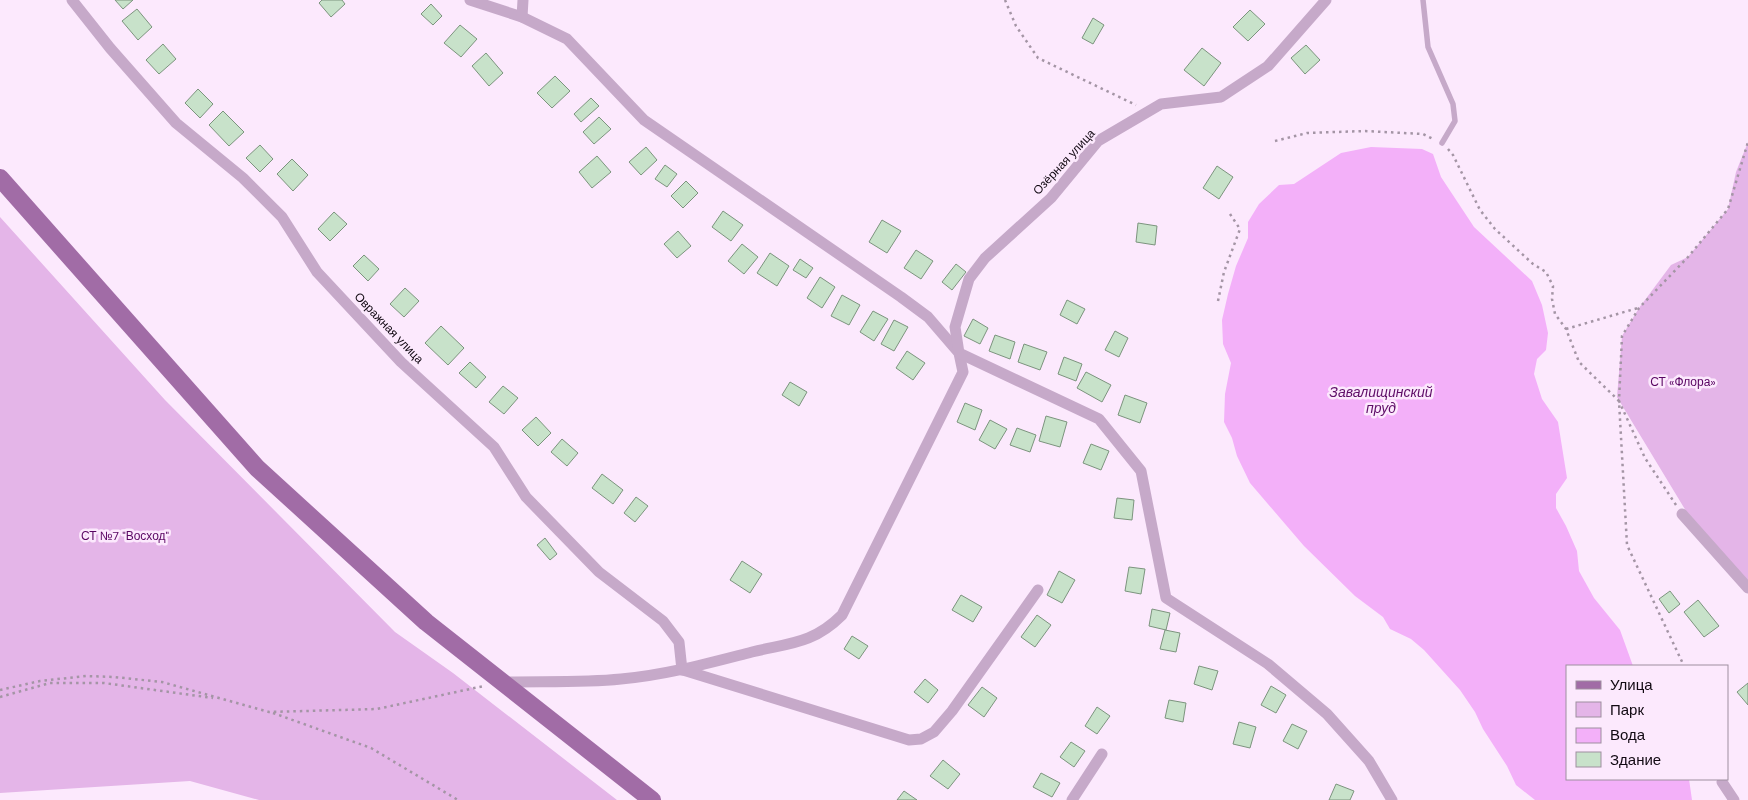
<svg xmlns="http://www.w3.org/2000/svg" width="1748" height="800" font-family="'DM Sans',sans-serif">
  <rect width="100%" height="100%" fill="#fce9fd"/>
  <!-- green -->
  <g fill="#e4b5e8">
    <polygon points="1748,142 1748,581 1686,511 1617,397 1622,336 1639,308 1671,265 1688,257 1728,209 1736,172"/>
    <polygon points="0,217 165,400 395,632 453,673 617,800 259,800 190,781 0,793"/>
  </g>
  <!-- water -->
  <polygon fill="#f3b0f9" points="1371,147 1422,149 1433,154 1441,177 1474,227 1532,281 1542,305 1548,333 1546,350 1537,359 1534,374 1542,399 1558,422 1567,478 1556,494 1556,508 1566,526 1577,551 1579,571 1594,598 1620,630 1633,666 1567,666 1567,779 1689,779 1692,800 1535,800 1516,785 1507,766 1483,729 1475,712 1460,690 1424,650 1411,639 1390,629 1383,617 1355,596 1304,546 1250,483 1237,456 1232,438 1224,422 1225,394 1231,363 1223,344 1222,320 1228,294 1236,266 1248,238 1248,222 1259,204 1279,185 1294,184 1341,153"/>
  <!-- building -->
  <g fill="#c8e2ca" stroke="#7c947e">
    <polygon points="115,0 133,0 123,9"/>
    <polygon points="322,0 342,0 345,4 331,17 319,3"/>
    <polygon points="431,4 442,16 433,25 421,14"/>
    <polygon points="137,9 152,27 138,40 122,21"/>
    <polygon points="1250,10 1265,24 1248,41 1233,27"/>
    <polygon points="1093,18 1104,25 1093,44 1082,38"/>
    <polygon points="460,25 477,39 461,57 444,43"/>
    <polygon points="163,44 176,59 159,74 146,60"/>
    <polygon points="1306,45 1320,60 1305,74 1291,58"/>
    <polygon points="1202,48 1221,63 1204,86 1184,70"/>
    <polygon points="486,53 503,73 489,86 472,66"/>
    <polygon points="555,76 570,91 552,108 537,93"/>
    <polygon points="198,89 213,104 200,118 185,103"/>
    <polygon points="591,98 599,106 581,122 574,114"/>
    <polygon points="223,111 244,132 229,146 209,125"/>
    <polygon points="599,117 611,129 594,144 583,132"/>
    <polygon points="260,145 273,159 260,172 246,158"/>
    <polygon points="646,147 657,160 641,175 629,162"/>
    <polygon points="597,156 611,172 592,188 579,172"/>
    <polygon points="292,159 308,175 293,191 277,174"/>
    <polygon points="665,165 677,174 667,187 655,179"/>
    <polygon points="1217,166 1233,177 1219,199 1203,188"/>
    <polygon points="686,181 698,193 683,208 671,196"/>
    <polygon points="723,211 743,225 731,241 712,227"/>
    <polygon points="334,212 347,224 330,241 318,229"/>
    <polygon points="882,220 901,231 887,253 869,242"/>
    <polygon points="1138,223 1157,226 1155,245 1136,242"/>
    <polygon points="678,231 691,246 677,258 664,244"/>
    <polygon points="742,244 758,257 744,274 728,261"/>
    <polygon points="916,250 933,261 921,279 904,268"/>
    <polygon points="770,253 789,266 777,286 757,273"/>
    <polygon points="364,255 379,269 368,281 353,266"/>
    <polygon points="800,259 813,268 806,278 793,270"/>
    <polygon points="956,264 966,272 952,290 942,282"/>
    <polygon points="820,277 835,287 822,308 807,298"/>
    <polygon points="405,288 419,301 404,317 390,304"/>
    <polygon points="842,295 860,305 849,325 831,316"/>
    <polygon points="1067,300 1085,309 1077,324 1060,315"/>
    <polygon points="873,311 888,319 874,341 860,332"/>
    <polygon points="973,319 988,328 980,344 964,336"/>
    <polygon points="894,320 908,327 894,351 881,344"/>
    <polygon points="441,326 464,348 448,365 425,343"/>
    <polygon points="1115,331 1128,338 1119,357 1105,350"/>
    <polygon points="995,335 1015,342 1010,359 989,351"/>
    <polygon points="1024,344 1047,352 1040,370 1018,362"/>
    <polygon points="907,351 925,363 913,380 896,368"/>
    <polygon points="1064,357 1082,364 1076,381 1058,374"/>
    <polygon points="470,362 486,377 476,388 459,373"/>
    <polygon points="1086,372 1111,385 1102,402 1077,388"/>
    <polygon points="790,382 807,392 799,406 782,395"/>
    <polygon points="503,386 518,398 504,414 489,402"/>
    <polygon points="1125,395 1147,403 1140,423 1118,415"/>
    <polygon points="965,403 982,410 975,430 957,422"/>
    <polygon points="1046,416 1067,422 1060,447 1039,441"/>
    <polygon points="536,417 551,433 538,446 522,430"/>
    <polygon points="990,420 1007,429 995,449 979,440"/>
    <polygon points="1017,428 1036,435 1030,452 1010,445"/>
    <polygon points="562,439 578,453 567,466 551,452"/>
    <polygon points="1091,444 1109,451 1101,470 1083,463"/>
    <polygon points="602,474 623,490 613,504 592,488"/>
    <polygon points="636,497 648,506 635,522 624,513"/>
    <polygon points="1117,498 1134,500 1132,520 1114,518"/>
    <polygon points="545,538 557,554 550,560 537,545"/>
    <polygon points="742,561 762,574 750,593 730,580"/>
    <polygon points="1129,567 1145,569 1141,594 1125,591"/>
    <polygon points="1059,571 1075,580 1062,603 1047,595"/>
    <polygon points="1670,591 1680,604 1669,613 1659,599"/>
    <polygon points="961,595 982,607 973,622 952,610"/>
    <polygon points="1698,600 1719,626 1704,637 1684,612"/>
    <polygon points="1152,609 1170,613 1166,630 1149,626"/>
    <polygon points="1037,615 1051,625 1035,647 1021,637"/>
    <polygon points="1165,630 1180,633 1176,652 1160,649"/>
    <polygon points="852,636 868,646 859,659 844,649"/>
    <polygon points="1199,666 1218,671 1212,690 1194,684"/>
    <polygon points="925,679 938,690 928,703 914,692"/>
    <polygon points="1748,683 1748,705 1737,692"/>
    <polygon points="1271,686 1286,695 1276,713 1261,705"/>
    <polygon points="982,687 997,698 984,717 968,705"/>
    <polygon points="1169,700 1186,703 1183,722 1165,718"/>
    <polygon points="1097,707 1110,716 1097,734 1085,726"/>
    <polygon points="1239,722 1256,727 1250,748 1233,744"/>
    <polygon points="1292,724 1307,731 1298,749 1283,741"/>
    <polygon points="1071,742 1085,751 1074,767 1060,757"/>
    <polygon points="943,760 960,774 948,789 930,776"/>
    <polygon points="1041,773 1060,783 1052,797 1033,787"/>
    <polygon points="1336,784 1354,791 1350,800 1329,800"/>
    <polygon points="904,791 917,800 897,800"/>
  </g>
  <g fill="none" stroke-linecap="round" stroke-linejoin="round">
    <!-- path -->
    <g stroke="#a495a5" stroke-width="2.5" stroke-dasharray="2.5 4" stroke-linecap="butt">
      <polyline points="1005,0 1016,26 1038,58 1136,105"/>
      <polyline points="1275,141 1307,133 1365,131 1423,134 1433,139"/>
      <polyline points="1448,149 1453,155 1480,210 1495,229 1533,264 1546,272 1553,286 1552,299 1555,314 1566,329 1579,362 1619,401 1627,545 1684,666"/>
      <polyline points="1218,301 1224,272 1240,229 1228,211"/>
      <polyline points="1566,329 1638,308"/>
      <polyline points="1676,505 1645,458 1619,401 1622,336 1639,308 1688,257 1728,209 1748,142"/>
      <polyline points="0,690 40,681 86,676 114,677 162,682 269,712 377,709 484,686"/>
      <polyline points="0,697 50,683 104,683 213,698"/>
      <polyline points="273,713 371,748 458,800"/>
    </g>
    <!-- service -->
    <polyline stroke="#c6a9c9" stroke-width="5.5" points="1423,0 1428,47 1453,104 1455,121 1442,143"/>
    <!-- minor -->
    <g stroke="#c6a9c9" stroke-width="11">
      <polyline points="72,0 110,48 176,123 243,178 282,217 317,272 401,362 494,447 526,497 599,572 663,621 679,642 682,670"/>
      <path d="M470,0L522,17L567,39L644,120L901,297L928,317L959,353L963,372L842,615C813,644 789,643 752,652C709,663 666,675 621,679C582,683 542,681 503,682"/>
      <polyline points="1326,0 1268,66 1221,97 1161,104 1098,141 1051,198 985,258 969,279 955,327 959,353 1099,419 1141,471 1166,598 1268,664 1327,714 1369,761 1392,800"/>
      <polyline points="522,17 523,0"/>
      <polyline points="1682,514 1748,588"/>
      <polyline points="683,670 909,740 921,739 934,732 952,711 1038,590"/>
      <polyline points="1722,782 1734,800"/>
      <polyline points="1072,800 1102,754"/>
    </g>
    <!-- primary -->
    <polyline stroke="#a16ca6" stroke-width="18" points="0,178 257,468 426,622 652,800"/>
  </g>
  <g text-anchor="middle" stroke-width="5" stroke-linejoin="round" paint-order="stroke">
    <!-- street labels -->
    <g font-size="12" fill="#110912" stroke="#fce9fd">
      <text transform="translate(1064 162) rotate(-47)" y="4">Озёрная улица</text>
      <text transform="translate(389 328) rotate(46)" y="4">Овражная улица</text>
    </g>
    <!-- park labels -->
    <g font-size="12" fill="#590562" stroke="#fce9fd">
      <text x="1683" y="386">СТ «Флора»</text>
      <text x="125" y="540">СТ №7 "Восход"</text>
    </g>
    <!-- water labels -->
    <g font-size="14" font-style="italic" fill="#5f0e68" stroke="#fce9fd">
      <text x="1381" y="397">Завалищинский<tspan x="1381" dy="16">пруд</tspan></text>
    </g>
  </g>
  <!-- legend -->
  <rect x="1566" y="665" width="162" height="115" fill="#fce9fd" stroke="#9e8f9f"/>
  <rect x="1576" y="681" width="25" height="8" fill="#a16ca6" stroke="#9e8f9f"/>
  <text x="1610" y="690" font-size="15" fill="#110912">Улица</text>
  <rect x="1576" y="702" width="25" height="15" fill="#e4b5e8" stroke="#9e8f9f"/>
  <text x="1610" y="715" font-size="15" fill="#110912">Парк</text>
  <rect x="1576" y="728" width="25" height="15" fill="#f3b0f9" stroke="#9e8f9f"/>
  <text x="1610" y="740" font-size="15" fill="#110912">Вода</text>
  <rect x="1576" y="752" width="25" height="15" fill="#c8e2ca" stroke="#9e8f9f"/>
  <text x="1610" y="765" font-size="15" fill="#110912">Здание</text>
</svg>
